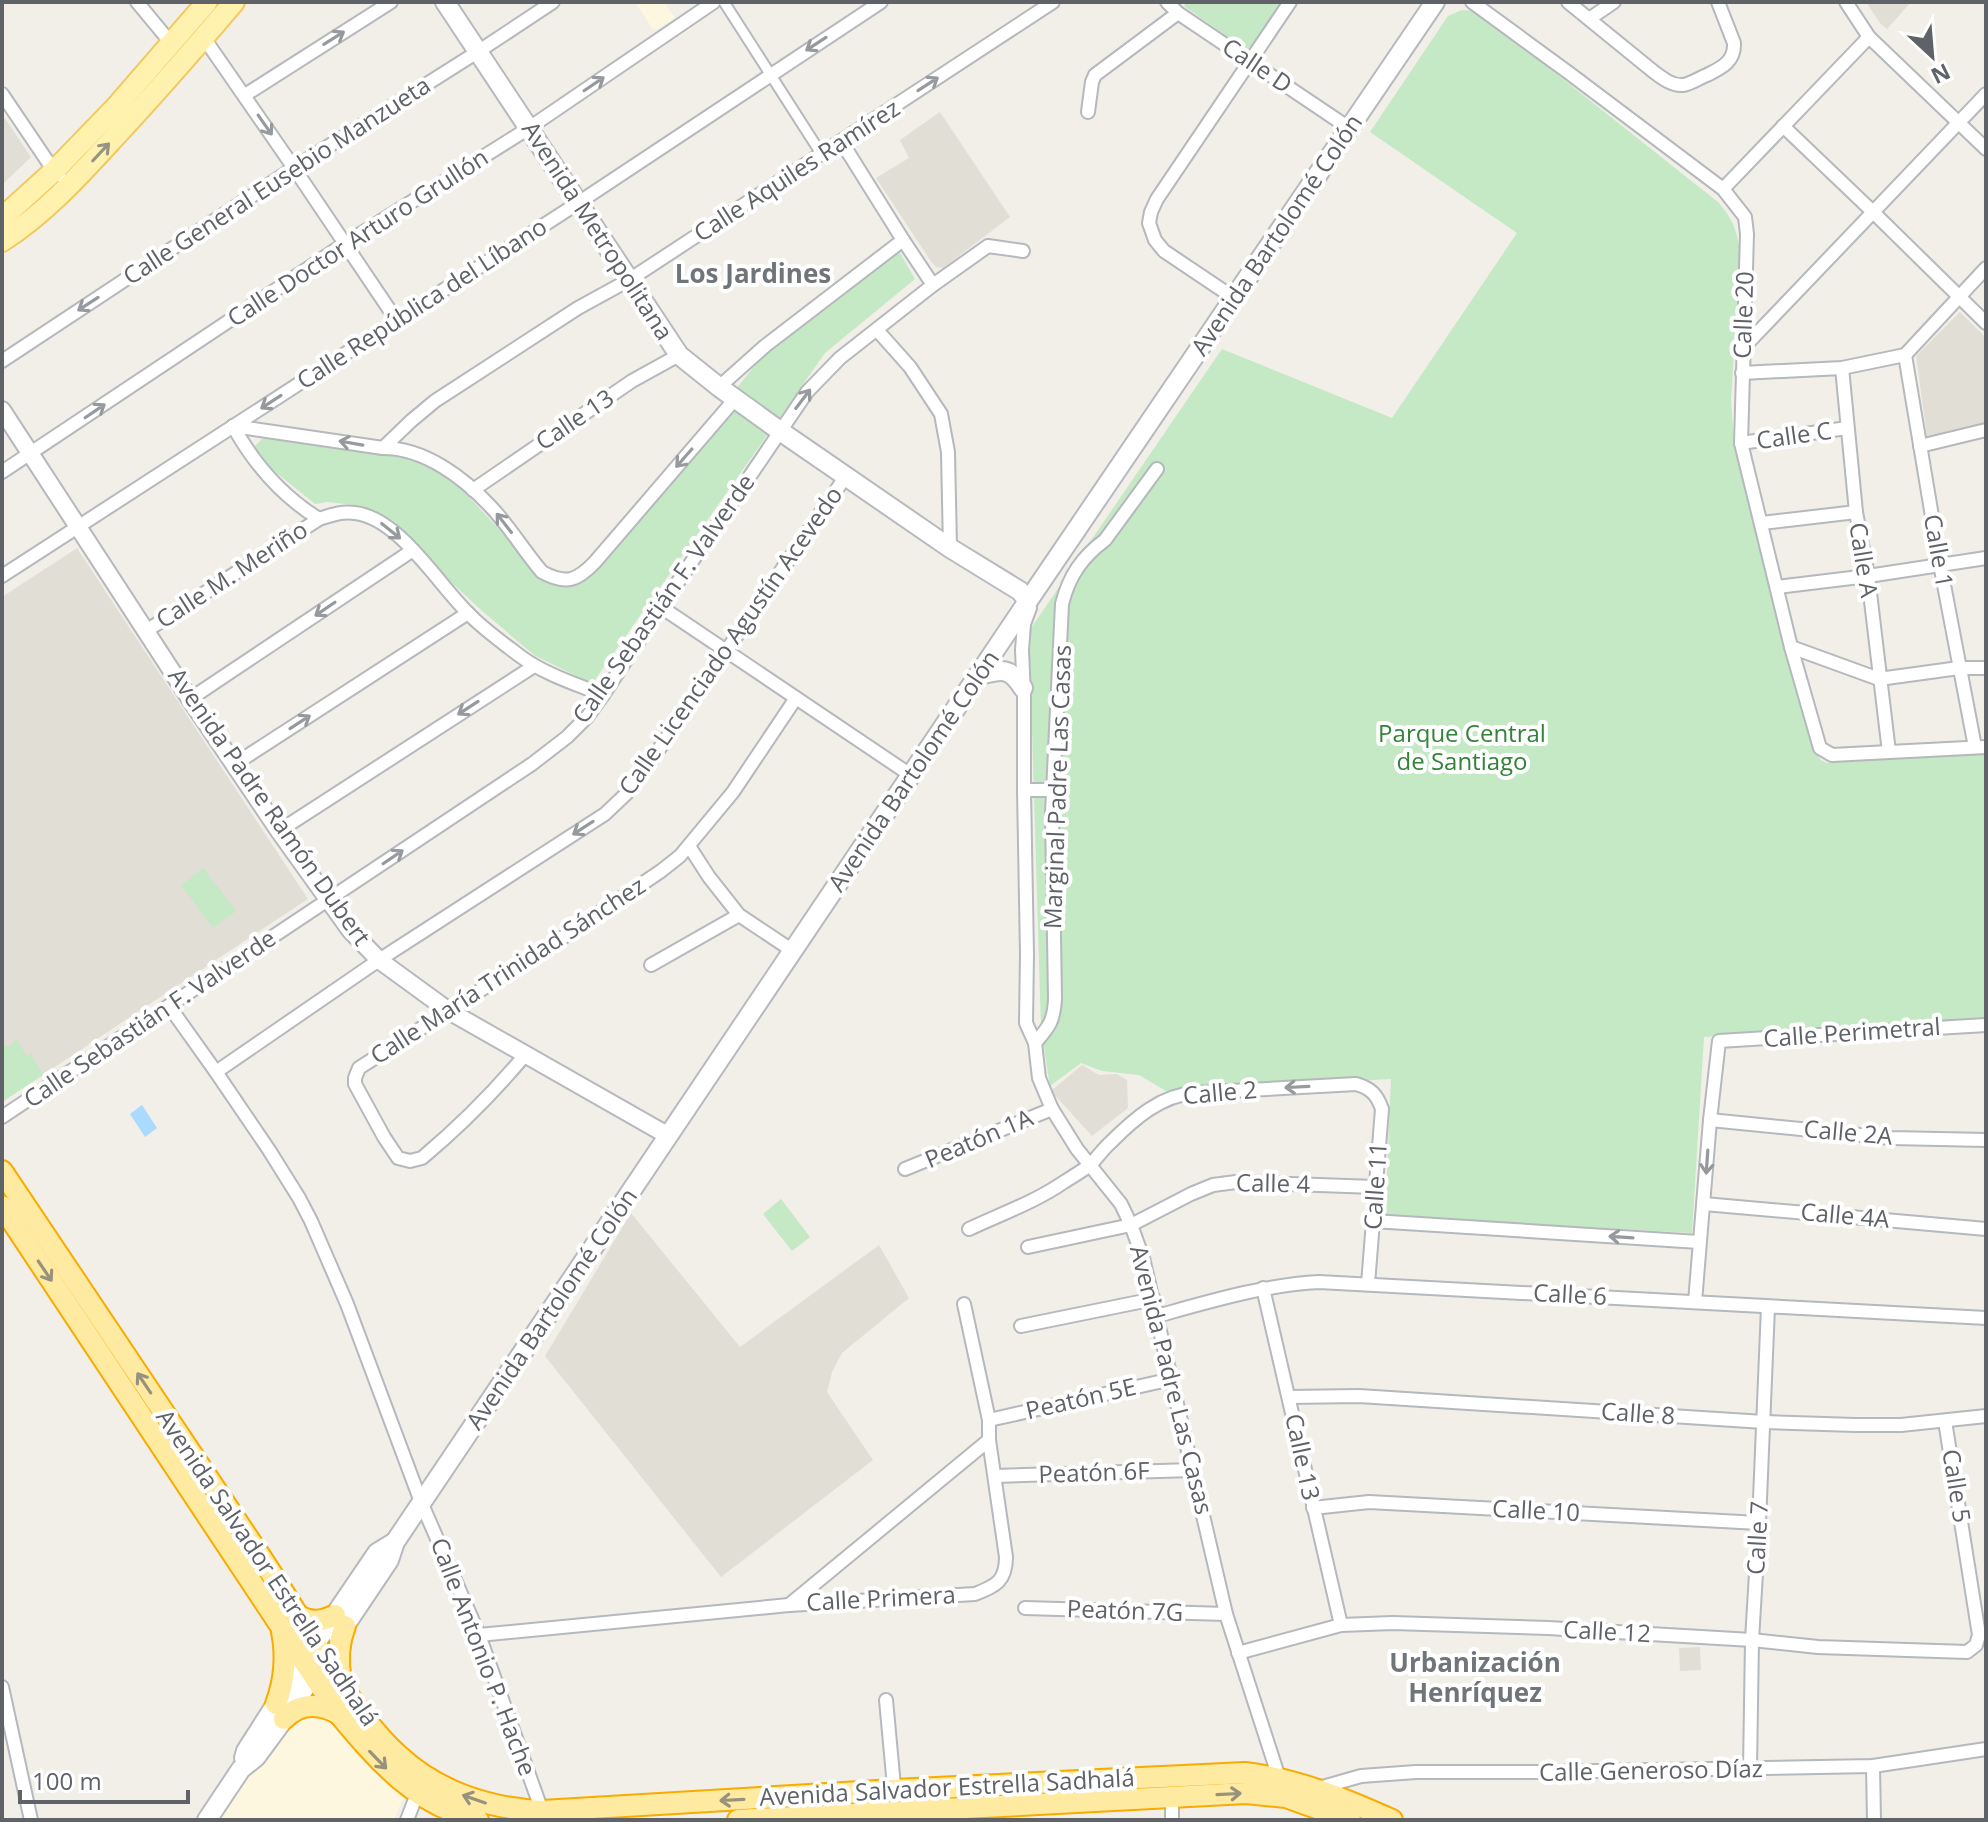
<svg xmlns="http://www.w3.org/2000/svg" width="1988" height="1822" font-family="'Open Sans',sans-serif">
  <rect width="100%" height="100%" fill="#f1efe8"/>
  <!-- commercial -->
  <g fill="#fef7e0">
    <polygon points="635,2 664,2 675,18 654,31"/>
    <polygon points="310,1709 334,1724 366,1761 403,1798 394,1820 218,1820 277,1732"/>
  </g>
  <!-- education -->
  <g fill="#e1ded6">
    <polygon points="1866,2 1911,2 1887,29 1880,23"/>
    <polygon points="940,112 1010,217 943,268 936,267 930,260 876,178 909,158 900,140"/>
    <polygon points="2,114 31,157 2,185"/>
    <polygon points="1960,312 1986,338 1986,423 1927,436 1916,356"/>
    <polygon points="77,548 308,899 2,1102 2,597"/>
    <polygon points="1082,1065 1099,1075 1117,1074 1127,1080 1128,1108 1092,1136 1051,1091"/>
    <polygon points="631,1213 740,1347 879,1245 909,1298 842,1353 832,1372 827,1392 873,1460 721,1577 545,1356"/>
    <polygon points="1700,1647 1701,1670 1680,1671 1679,1648"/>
  </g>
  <!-- green -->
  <g fill="#c5e8c5">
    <polygon points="1187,2 1287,2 1251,53 1184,6"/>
    <path d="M1462,10L1477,11L1718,202C1733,219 1738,232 1740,254L1731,400L1734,442L1813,750L1821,760L1827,763L1986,750V1022L1704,1037L1692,1233L1385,1216L1391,1079L1166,1091L1139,1075L1102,1071L1081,1063L1050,1086L1041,1028L1029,631L1222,349L1392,418L1517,233L1370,132L1448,16Z"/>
    <polygon points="893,241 915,279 825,353 592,684 534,655 481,610 388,523 355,505 327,502 315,504 253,454 255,446 263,438 371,454 436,461 529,562 554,579 590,572 756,364"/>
    <polygon points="203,868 236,911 213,928 181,885"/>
    <polygon points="16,1039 27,1056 31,1054 43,1075 2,1102 2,1046 11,1045"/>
    <polygon points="781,1199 810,1237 792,1251 763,1214"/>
  </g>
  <!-- water -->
  <polygon fill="#aadaff" points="142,1105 157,1128 145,1137 130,1114"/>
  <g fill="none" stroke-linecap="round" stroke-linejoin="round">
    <!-- pedestrian casing -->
    <g stroke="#b5b8bc" stroke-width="13">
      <polyline id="pedestrian" points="724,2 822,155"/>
    </g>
    <!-- minor casing -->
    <g stroke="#b5b8bc" stroke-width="16">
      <g id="minor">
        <polyline points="137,2 171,43"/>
        <polyline points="1167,2 1178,13 1349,128"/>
        <polyline points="1472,2 1569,73 1723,189 1745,217 1747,234 1741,443 1791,647 1820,748 1832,755 1986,747"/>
        <path d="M1568,2L1654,72C1662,78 1672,86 1683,85C1691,84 1699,78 1707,75C1721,68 1735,62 1734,43L1718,2"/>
        <polyline points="1846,2 1869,37 1986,149"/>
        <polyline points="1589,19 1614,2"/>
        <polyline points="204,38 294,168 397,321"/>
        <polyline points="2,94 54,171 59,175"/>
        <polyline points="245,95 391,2"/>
        <polyline points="1088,112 1092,82 1095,75 1178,13"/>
        <polyline points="1783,126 1873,212 1986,323"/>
        <polyline points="841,141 903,240 933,285"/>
        <polyline points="1723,189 1869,37"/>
        <polyline points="1234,298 1164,251 1155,240 1149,223 1151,212 1157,199 1290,2"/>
        <polyline points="877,330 910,367 941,414 948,452 950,548"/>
        <polyline points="1743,348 1986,94"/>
        <polyline points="1905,355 1940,564 1975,747"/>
        <polyline points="2,361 294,168 479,51 553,2"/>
        <polyline points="1842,368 1856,512 1868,576 1889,752"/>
        <polyline points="1742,373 1842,368 1905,355 1986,268"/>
        <polyline points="719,387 765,346 903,240"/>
        <path d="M233,426L383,448C425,448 464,478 491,507C510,527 524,551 542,572C566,585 577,581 595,562L735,399"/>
        <path d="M233,426C254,464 282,496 319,519"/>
        <polyline points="1741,443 1847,428"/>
        <polyline points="1920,446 1986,430"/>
        <polyline points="383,448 411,421 435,401 578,308 629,280 1053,2"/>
        <polyline points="2,472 346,243 529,128 714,2"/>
        <polyline points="473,490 632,381 679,355"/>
        <polyline points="1762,523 1856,512"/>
        <polyline points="2,576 578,203 881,2"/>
        <polyline points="1777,587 1868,576 1986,558"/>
        <polyline points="661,607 912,776"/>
        <polyline points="1030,608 1024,624 1022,650 1024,697 1024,790 1027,954 1026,1023 1035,1043 1039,1078 1052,1109 1077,1149 1121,1204 1131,1225 1143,1258 1226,1614 1280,1781"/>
        <path d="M146,631L319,519C331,515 342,511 355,513C399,518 438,584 468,613C483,629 503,643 520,656C544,674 576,684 603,695"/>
        <polyline points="1791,647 1879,679 1959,668 1986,668"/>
        <polyline points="190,699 413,550"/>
        <polyline points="235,764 468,613"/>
        <polyline points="1024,790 1054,790"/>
        <polyline points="279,831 534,666"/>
        <polyline points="689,846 709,877 739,915 793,951"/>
        <polyline points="651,965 739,915"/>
        <polyline points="169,1006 216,1072 269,1150 299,1198 311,1221 347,1304 421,1502 479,1635 542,1811"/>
        <path d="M1035,1043C1049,1027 1054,1021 1055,999L1052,813L1062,604C1069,576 1082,557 1105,540L1157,469"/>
        <path d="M525,1055C494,1092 459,1127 422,1158L410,1161L398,1158L384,1137L355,1084V1078L359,1068L562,938L661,871L680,856L733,792L796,698"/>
        <polyline points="216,1072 379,960 605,814 626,794 644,771 846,476"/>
        <polyline points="2,1117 532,764 567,737 587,717 603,695 661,607 807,392 840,358 933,285 988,246 1023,251"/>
        <polyline points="1710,1120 1891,1138 1986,1140"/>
        <polyline points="905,1169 1052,1109"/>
        <polyline points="1704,1204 1986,1229"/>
        <polyline points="1373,1221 1699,1242"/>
        <path d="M969,1229C1001,1214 1035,1202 1064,1182C1072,1177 1082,1171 1090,1165C1097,1158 1103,1149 1111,1142C1134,1119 1161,1095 1194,1093L1356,1084C1371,1088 1377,1095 1382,1109L1368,1284"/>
        <polyline points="1028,1247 1131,1225 1191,1194 1213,1185 1236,1182 1375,1187"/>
        <polyline points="1263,1288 1341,1625"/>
        <polyline points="1695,1302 1710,1120 1719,1041 1986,1025"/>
        <path d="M1157,1316C1211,1301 1264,1285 1319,1282L1986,1318"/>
        <polyline points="1021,1326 1154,1299"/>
        <polyline points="1289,1397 1359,1396 1764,1422 1855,1425 1901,1425 1986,1416"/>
        <polyline points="989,1420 1172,1379"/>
        <polyline points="995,1476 1193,1470"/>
        <polyline points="1313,1508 1369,1502 1759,1523"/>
        <polyline points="789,1605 989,1440"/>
        <polyline points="1025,1608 1226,1614"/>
        <path d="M479,1635L789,1605L975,1594C996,1586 1006,1581 1006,1557L989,1440V1420L964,1304"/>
        <polyline points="1238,1653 1341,1625 1393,1623 1548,1628 1752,1640 1818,1647 1967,1652 1976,1645 1979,1635 1945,1421"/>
        <polyline points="2,1687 31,1820"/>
        <polyline points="886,1700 895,1797"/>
        <polyline points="1873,1766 1874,1820"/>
        <polyline points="1750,1769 1752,1640 1759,1523 1768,1307"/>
        <polyline points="1319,1788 1361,1776 1416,1772 1542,1772 1873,1766 1986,1749"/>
        <polyline points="407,1820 417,1794"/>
        <polyline points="1172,1820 1172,1797"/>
      </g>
    </g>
    <!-- tertiary casing -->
    <g stroke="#b5b8bc" stroke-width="20">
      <polyline id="tertiary" points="2,410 190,699 279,831 350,930 379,960 449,1011 667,1135"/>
    </g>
    <!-- secondary casing -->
    <g stroke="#b6babf" stroke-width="22">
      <g id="secondary">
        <polyline points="445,2 679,355 719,387 780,431 950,548 1020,591 1028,601"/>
        <path d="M980,675C1002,669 1010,667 1023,688"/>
        <polyline points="338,1636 389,1560 395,1542 1028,601 1435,2"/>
        <polyline points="244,1758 246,1751 303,1662 377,1553 395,1542"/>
        <polyline points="207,1820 241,1769 256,1757 284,1719 320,1665"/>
      </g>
    </g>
    <!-- primary casing -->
    <g stroke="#f2c960" stroke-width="24">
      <g id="primary">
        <polyline points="2,218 54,171 115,108 207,2"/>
        <path d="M2,241C44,214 77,178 111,141C153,96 194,49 234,2"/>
      </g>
    </g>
    <!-- trunk casing -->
    <g stroke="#f9ab00" stroke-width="24">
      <g id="trunk">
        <path d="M2,1171C87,1298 173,1425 258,1553C285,1593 309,1635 335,1675C354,1704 373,1733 399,1756C438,1792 490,1809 542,1811L894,1790L1245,1773C1297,1779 1345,1799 1392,1820"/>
        <path d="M2,1206L339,1714C379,1762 415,1804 478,1820"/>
        <path d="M297,1615C310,1623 322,1622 335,1615"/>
        <path d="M341,1680C337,1660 338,1644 345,1626"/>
        <path d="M276,1704C285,1680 287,1657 282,1632"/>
        <path d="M284,1719C300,1702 320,1703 339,1714"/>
        <polyline points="738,1820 1246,1793 1286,1797 1350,1820"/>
      </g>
    </g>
    <!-- pedestrian -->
    <use href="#pedestrian" stroke="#fff" stroke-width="9"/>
    <!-- minor -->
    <use href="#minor" stroke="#fff" stroke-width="12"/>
    <!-- tertiary -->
    <use href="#tertiary" stroke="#fff" stroke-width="16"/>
    <!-- secondary -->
    <use href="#secondary" stroke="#fff" stroke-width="18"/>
    <!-- primary -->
    <use href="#primary" stroke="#fff2af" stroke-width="20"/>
    <!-- trunk -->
    <use href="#trunk" stroke="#feeaa1" stroke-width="20"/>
  </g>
  <!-- one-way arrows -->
  <defs><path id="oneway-shaft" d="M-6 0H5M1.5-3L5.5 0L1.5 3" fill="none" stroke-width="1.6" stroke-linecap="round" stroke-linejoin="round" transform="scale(2)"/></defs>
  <g stroke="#979a9d">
    <use href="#oneway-shaft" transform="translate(334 38) rotate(-32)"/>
    <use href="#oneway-shaft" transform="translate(816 44) rotate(147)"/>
    <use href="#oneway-shaft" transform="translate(594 84) rotate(-34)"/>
    <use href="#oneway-shaft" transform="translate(928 84) rotate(-33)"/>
    <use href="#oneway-shaft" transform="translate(265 125) rotate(55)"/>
    <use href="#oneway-shaft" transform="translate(88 304) rotate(147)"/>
    <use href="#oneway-shaft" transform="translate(803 399) rotate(-53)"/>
    <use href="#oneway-shaft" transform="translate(271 402) rotate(147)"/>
    <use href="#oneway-shaft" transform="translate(95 411) rotate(-34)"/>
    <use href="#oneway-shaft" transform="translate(351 443) rotate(-170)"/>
    <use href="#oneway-shaft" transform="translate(684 458) rotate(131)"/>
    <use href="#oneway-shaft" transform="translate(504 523) rotate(-128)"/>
    <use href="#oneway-shaft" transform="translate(391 531) rotate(39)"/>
    <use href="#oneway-shaft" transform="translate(325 609) rotate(146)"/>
    <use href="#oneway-shaft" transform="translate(468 708) rotate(147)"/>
    <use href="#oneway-shaft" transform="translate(300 722) rotate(-33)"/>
    <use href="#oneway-shaft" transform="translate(583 828) rotate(147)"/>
    <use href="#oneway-shaft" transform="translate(393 857) rotate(-34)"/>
    <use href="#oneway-shaft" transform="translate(1297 1087) rotate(177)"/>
    <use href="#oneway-shaft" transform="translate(1707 1162) rotate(94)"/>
    <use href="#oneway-shaft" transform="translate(1621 1237) rotate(-176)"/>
  </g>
  <use stroke="#979581" href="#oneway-shaft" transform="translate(101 152) rotate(-47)"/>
  <g stroke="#97927c">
    <use href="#oneway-shaft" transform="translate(45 1271) rotate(56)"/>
    <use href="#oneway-shaft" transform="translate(144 1383) rotate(-124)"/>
    <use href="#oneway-shaft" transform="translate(378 1760) rotate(46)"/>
    <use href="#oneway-shaft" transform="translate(1229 1794) rotate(-3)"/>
    <use href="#oneway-shaft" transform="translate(474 1799) rotate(-161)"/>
    <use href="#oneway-shaft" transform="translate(732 1800) rotate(177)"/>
  </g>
  <g text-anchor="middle" stroke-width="8" stroke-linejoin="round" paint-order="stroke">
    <!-- street labels -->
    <g font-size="24" fill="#5f6368" stroke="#fff">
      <text transform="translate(1257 66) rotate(34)" y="8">Calle D</text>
      <text transform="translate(797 171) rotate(-33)" y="8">Calle Aquiles Ramírez</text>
      <text transform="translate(277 181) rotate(-33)" y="8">Calle General Eusebio Manzueta</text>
      <text transform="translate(597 231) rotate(57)" y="8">Avenida Metropolitana</text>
      <text transform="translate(1277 235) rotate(-56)" y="8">Avenida Bartolomé Colón</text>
      <text transform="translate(358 238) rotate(-33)" y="8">Calle Doctor Arturo Grullón</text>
      <text transform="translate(422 304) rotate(-33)" y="8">Calle República del Líbano</text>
      <text transform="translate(1744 315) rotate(-88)" y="8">Calle 20</text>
      <text transform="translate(575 420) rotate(-34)" y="8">Calle 13</text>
      <text transform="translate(1794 436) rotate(-8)" y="8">Calle C</text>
      <text transform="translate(1938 551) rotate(80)" y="8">Calle 1</text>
      <text transform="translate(1863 560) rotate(81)" y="8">Calle A</text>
      <text transform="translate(232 575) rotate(-33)" y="8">Calle M. Meriño</text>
      <text transform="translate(664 599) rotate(-55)" y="8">Calle Sebastián F. Valverde</text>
      <text transform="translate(731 641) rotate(-55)" y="8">Calle Licenciado Agustín Acevedo</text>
      <text transform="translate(914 771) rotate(-56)" y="8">Avenida Bartolomé Colón</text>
      <text transform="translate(1058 787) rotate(-88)" y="8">Marginal Padre Las Casas</text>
      <text transform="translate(269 807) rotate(55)" y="8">Avenida Padre Ramón Dubert</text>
      <text transform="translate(508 971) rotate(-33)" y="8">Calle María Trinidad Sánchez</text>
      <text transform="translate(150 1019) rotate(-34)" y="8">Calle Sebastián F. Valverde</text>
      <text transform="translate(1852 1033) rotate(-4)" y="8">Calle Perimetral</text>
      <text transform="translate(1220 1093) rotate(-5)" y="8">Calle 2</text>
      <text transform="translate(1848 1133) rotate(5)" y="8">Calle 2A</text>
      <text transform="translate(979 1139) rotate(-23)" y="8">Peatón 1A</text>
      <text transform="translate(1273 1184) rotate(1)" y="8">Calle 4</text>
      <text transform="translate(1376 1186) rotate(-86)" y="8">Calle 11</text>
      <text transform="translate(1845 1216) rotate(5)" y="8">Calle 4A</text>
      <text transform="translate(1570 1295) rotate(3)" y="8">Calle 6</text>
      <text transform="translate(552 1309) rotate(-56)" y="8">Avenida Bartolomé Colón</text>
      <text transform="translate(1171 1380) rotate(76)" y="8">Avenida Padre Las Casas</text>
      <text transform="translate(1081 1399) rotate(-13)" y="8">Peatón 5E</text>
      <text transform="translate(1638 1414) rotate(4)" y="8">Calle 8</text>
      <text transform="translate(1302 1457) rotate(78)" y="8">Calle 13</text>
      <text transform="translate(1094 1473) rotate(-2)" y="8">Peatón 6F</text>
      <text transform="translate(1956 1486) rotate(81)" y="8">Calle 5</text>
      <text transform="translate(1536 1511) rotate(3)" y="8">Calle 10</text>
      <text transform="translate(1758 1538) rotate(-87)" y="8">Calle 7</text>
      <text transform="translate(267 1568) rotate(56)" y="8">Avenida Salvador Estrella Sadhalá</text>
      <text transform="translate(881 1599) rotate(-3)" y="8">Calle Primera</text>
      <text transform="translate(1125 1611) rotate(2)" y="8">Peatón 7G</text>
      <text transform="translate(1607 1632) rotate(3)" y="8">Calle 12</text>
      <text transform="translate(483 1657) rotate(69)" y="8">Calle Antonio P. Hache</text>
      <text transform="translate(1651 1771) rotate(-1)" y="8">Calle Generoso Díaz</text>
      <text transform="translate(947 1788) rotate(-3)" y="8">Avenida Salvador Estrella Sadhalá</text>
    </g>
    <!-- park labels -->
    <g font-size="24" fill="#348238" stroke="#fff">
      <text x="1462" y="742">Parque Central<tspan x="1462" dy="28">de Santiago</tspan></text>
    </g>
    <!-- neighbourhood labels -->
    <g font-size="26" font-weight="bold" fill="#70757a" stroke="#fff">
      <text x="753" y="283">Los Jardines</text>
      <text x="1475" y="1672">Urbanización<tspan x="1475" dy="30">Henríquez</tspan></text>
    </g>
  </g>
  <!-- border -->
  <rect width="1988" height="1822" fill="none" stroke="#5f6368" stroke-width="8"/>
  <!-- north arrow -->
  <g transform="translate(1932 56) rotate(154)" stroke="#ffffff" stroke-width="6" paint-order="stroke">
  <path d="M0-6L14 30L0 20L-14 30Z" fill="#5f6368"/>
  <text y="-12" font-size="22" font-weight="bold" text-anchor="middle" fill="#5f6368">N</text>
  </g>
  <!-- scale -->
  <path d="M20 1790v12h168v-12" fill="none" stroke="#5f6368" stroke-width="4"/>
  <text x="32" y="1790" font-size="24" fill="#5f6368" stroke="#ffffff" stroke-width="6" paint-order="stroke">100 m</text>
</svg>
